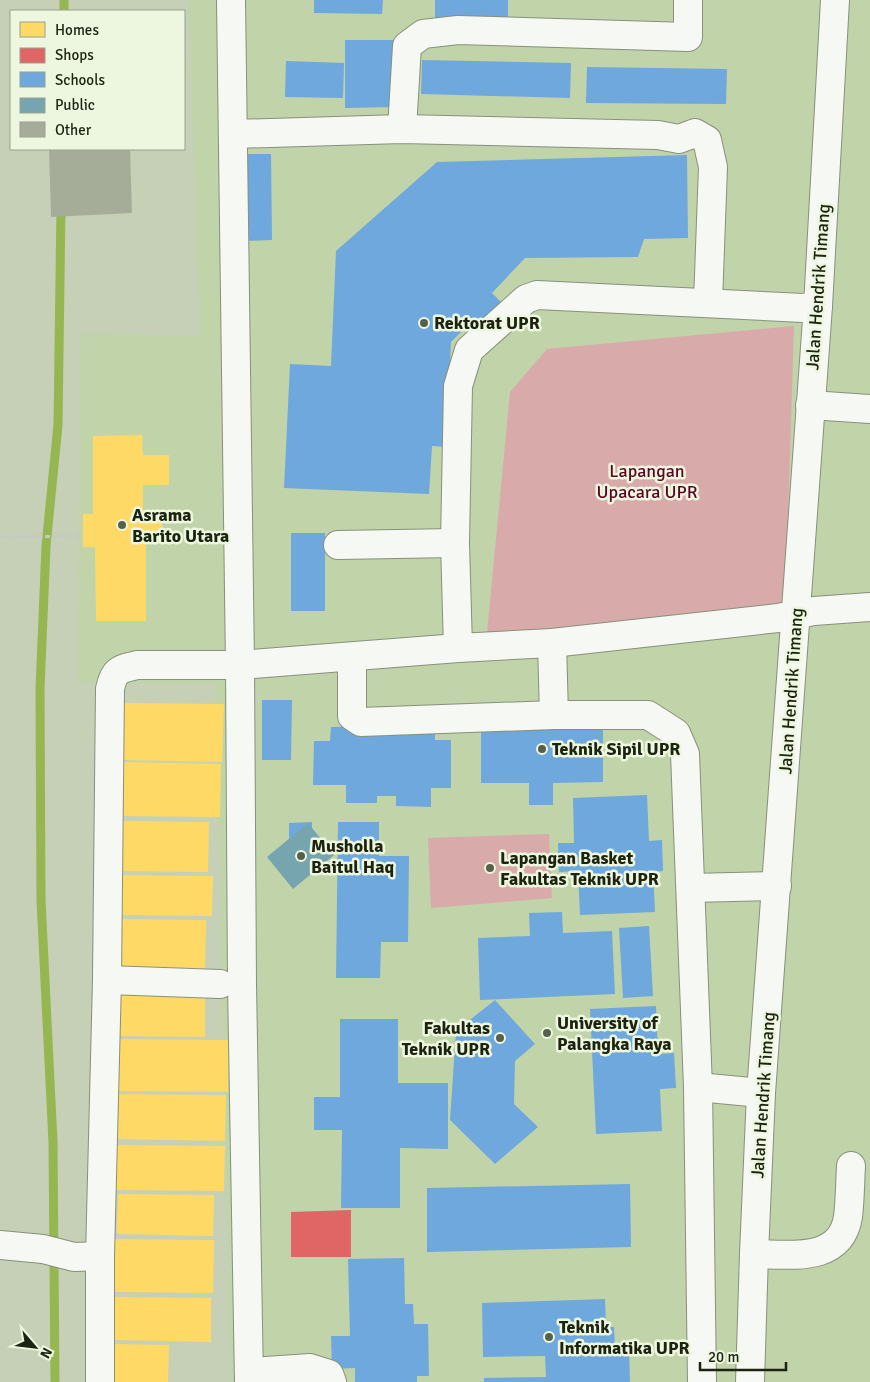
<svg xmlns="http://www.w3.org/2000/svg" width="870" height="1382" font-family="Signika,sans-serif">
  <rect width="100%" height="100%" fill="#c5d0b6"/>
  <!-- built -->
  <polygon fill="#c1d3a9" points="189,0 870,0 870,1382 231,1382 215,684 78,682 80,333 200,336"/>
  <!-- green -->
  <g fill="#d9aaaa">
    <polygon points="794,326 785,613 487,633 510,392 547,349"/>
    <polygon points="549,834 552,898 431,908 428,838"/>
  </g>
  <!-- homes -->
  <g fill="#ffd966">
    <polygon points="142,435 143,455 169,455 169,485 143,485 143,512 162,511 162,541 146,542 146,621 96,621 95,547 83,547 83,514 93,514 93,436"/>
    <polygon points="124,703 224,704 222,762 123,760"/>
    <polygon points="121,762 221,764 220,817 120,816"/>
    <polygon points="118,821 209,822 208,872 117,871"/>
    <polygon points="119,875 213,876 212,916 118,915"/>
    <polygon points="119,919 206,920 205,970 118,969"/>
    <polygon points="113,990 205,992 205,1037 112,1036"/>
    <polygon points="114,1039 229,1040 228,1092 113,1091"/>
    <polygon points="117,1094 226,1095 225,1141 116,1139"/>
    <polygon points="117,1145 225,1146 224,1191 116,1190"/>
    <polygon points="118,1194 214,1195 213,1236 117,1234"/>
    <polygon points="113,1239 214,1240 213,1293 112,1292"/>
    <polygon points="113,1297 211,1298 211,1342 112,1340"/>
    <polygon points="112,1344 169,1345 168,1382 111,1382"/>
  </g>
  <!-- shops -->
  <polygon fill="#e06666" points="351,1210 351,1257 291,1257 291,1212"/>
  <!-- schools -->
  <g fill="#6fa8dc">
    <polygon points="314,0 383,0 382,14 314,13"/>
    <polygon points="435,0 508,0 508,24 435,22"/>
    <polygon points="345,40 395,40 396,107 345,108"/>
    <polygon points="422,60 571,63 570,98 421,94"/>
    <polygon points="286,61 344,63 343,98 285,97"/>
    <polygon points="587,67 727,69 726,104 586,103"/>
    <polygon points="243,154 271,154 272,240 244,241"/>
    <polygon points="687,155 688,238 644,239 638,257 525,258 492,293 519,320 489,350 466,327 451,342 446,447 432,446 429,494 284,488 290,364 331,366 336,251 437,162"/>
    <rect x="291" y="533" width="34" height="78"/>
    <polygon points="262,700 292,700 291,760 262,760"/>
    <polygon points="603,713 603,782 553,783 553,805 529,805 529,783 481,783 481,716"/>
    <polygon points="435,725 435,740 451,740 451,788 431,788 431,807 396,806 396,796 377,796 377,803 346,803 346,785 313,785 314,741 330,741 331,727"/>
    <polygon points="647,795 649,841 662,840 663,871 653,872 655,912 580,915 578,871 559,872 558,843 574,843 573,798"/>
    <polygon points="312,822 312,844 289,844 289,823"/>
    <polygon points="338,822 379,822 379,856 409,856 408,942 381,942 380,978 336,978"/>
    <polygon points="562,912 563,933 612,931 615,994 480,1000 478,938 530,936 529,913"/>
    <polygon points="649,926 653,996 623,998 619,928"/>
    <polygon points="495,1000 535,1044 515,1061 514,1104 538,1127 495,1164 450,1120 456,1031"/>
    <polygon points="656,1006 658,1054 674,1053 676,1088 660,1089 662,1131 596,1134 590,1009"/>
    <polygon points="340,1019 398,1019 398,1083 448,1083 448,1149 400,1148 400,1208 341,1208 342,1130 314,1130 314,1097 340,1097"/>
    <polygon points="630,1184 631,1247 427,1252 427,1188"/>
    <polygon points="404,1258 405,1304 413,1304 414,1324 428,1324 429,1376 417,1376 417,1382 355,1382 355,1368 332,1369 331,1336 350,1336 348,1259"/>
    <polygon points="605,1299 606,1327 614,1327 615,1348 629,1348 630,1382 484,1382 484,1378 546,1377 545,1356 483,1357 482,1303"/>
  </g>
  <!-- public -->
  <polygon fill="#76a5af" points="308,823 334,855 293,889 267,857"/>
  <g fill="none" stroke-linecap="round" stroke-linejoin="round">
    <!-- stream -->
    <g stroke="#95b651" stroke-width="9">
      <polyline points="64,0 64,11"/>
      <polyline points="55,1382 53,1142 41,900 40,689 46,546 58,425 61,206"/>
    </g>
  </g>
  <!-- building -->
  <polygon fill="#a5ad99" points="49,149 130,149 132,213 51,217"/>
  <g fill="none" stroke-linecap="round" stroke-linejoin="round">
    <!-- minor casing -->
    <g stroke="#88907c" stroke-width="30">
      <g id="minor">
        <polyline points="402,129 407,46 423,34 458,30 688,37 688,0"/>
        <polyline points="234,134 402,129 658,135 679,139 695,133 707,140 713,167 708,302"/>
        <polyline points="810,405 870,409"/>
        <polyline points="338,545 455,543"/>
        <polyline points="552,643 554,715 648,715 676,733 685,754 698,1087 702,1382"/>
        <polyline points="458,648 455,543 458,386 469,350 526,299 537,295 803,308 818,306"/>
        <polyline points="352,657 352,716 361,722 554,715"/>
        <polyline points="691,888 777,886"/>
        <polyline points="107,980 220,984"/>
        <polyline points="698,1087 761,1093"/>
        <polyline points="0,1245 43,1249 74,1257 100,1256"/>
        <path d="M754,1254C789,1254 840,1264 848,1217C850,1201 850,1183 851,1166"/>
        <polyline points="249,1372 310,1368 329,1374 332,1382"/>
        <path d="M100,1382V1256L107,980L110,689C114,670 119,669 137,665H240L231,0"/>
        <polyline points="249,1382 242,985 240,665 458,648 552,643 778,618 814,611 870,607"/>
        <polyline points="750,1382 754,1254 761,1093 818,306 835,0"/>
      </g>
    </g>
    <!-- path -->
    <polyline stroke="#c6c9c2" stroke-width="3" stroke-dasharray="5 2.5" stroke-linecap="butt" points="0,537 83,536"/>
    <!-- minor -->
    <use href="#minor" stroke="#f6f8f4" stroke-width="28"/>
  </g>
  <!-- markers -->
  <g fill="#57604b" stroke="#edf7df" stroke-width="2">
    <circle cx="424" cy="323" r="5"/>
    <circle cx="122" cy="525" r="5"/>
    <circle cx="542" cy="749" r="5"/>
    <circle cx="301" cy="856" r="5"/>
    <circle cx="490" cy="868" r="5"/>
    <circle cx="547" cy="1033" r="5"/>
    <circle cx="500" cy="1038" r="5"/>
    <circle cx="549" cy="1337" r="5"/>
  </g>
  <g text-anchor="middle" stroke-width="5" stroke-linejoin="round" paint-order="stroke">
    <!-- street labels -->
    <g font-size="18" fill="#1c2311" stroke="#edf7df">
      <text transform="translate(818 287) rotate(-86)" y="6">Jalan Hendrik Timang</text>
      <text transform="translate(791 691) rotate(-86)" y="6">Jalan Hendrik Timang</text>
      <text transform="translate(763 1095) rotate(-86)" y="6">Jalan Hendrik Timang</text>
    </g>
    <!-- poi labels -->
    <g font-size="18" font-weight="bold" fill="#1c2311" stroke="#edf7df" text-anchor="start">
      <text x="434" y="329">Rektorat UPR</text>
      <text x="132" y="521">Asrama<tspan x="132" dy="21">Barito Utara</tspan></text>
      <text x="552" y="755">Teknik Sipil UPR</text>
      <text x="311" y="852">Musholla<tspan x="311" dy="21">Baitul Haq</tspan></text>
      <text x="500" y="864">Lapangan Basket<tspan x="500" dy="21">Fakultas Teknik UPR</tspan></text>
      <text x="557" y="1029">University of<tspan x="557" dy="21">Palangka Raya</tspan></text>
      <text x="490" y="1034" text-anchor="end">Fakultas<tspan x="490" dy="21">Teknik UPR</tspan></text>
      <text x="559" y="1333">Teknik<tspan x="559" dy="21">Informatika UPR</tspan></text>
    </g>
    <!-- park labels -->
    <g font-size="18" fill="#590626" stroke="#edf7df">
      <text x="647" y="477">Lapangan<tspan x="647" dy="21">Upacara UPR</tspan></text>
    </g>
  </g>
  <!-- legend -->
  <rect x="10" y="10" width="175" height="140" fill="#edf7df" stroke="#99a28d"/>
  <rect x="20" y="22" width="25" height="15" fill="#ffd966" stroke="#99a28d"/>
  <text x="55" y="35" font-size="15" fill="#1c2311">Homes</text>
  <rect x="20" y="48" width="25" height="15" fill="#e06666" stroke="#99a28d"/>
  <text x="55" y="60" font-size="15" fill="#1c2311">Shops</text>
  <rect x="20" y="72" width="25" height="15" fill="#6fa8dc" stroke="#99a28d"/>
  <text x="55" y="85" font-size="15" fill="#1c2311">Schools</text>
  <rect x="20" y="98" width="25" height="15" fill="#76a5af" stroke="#99a28d"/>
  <text x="55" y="110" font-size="15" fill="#1c2311">Public</text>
  <rect x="20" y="122" width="25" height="15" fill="#a5ad99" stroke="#99a28d"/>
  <text x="55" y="135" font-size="15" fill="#1c2311">Other</text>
  <!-- north arrow -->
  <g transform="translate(35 1347) rotate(118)" stroke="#edf7df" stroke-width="4" paint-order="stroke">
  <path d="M0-4L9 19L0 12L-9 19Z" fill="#1c2311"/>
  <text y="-8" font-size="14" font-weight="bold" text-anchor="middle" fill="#1c2311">N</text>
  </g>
  <!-- scale -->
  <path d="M700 1362v8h86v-8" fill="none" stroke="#1c2311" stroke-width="2.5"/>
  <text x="708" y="1362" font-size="15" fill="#1c2311" stroke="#edf7df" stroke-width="4" paint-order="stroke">20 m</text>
</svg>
